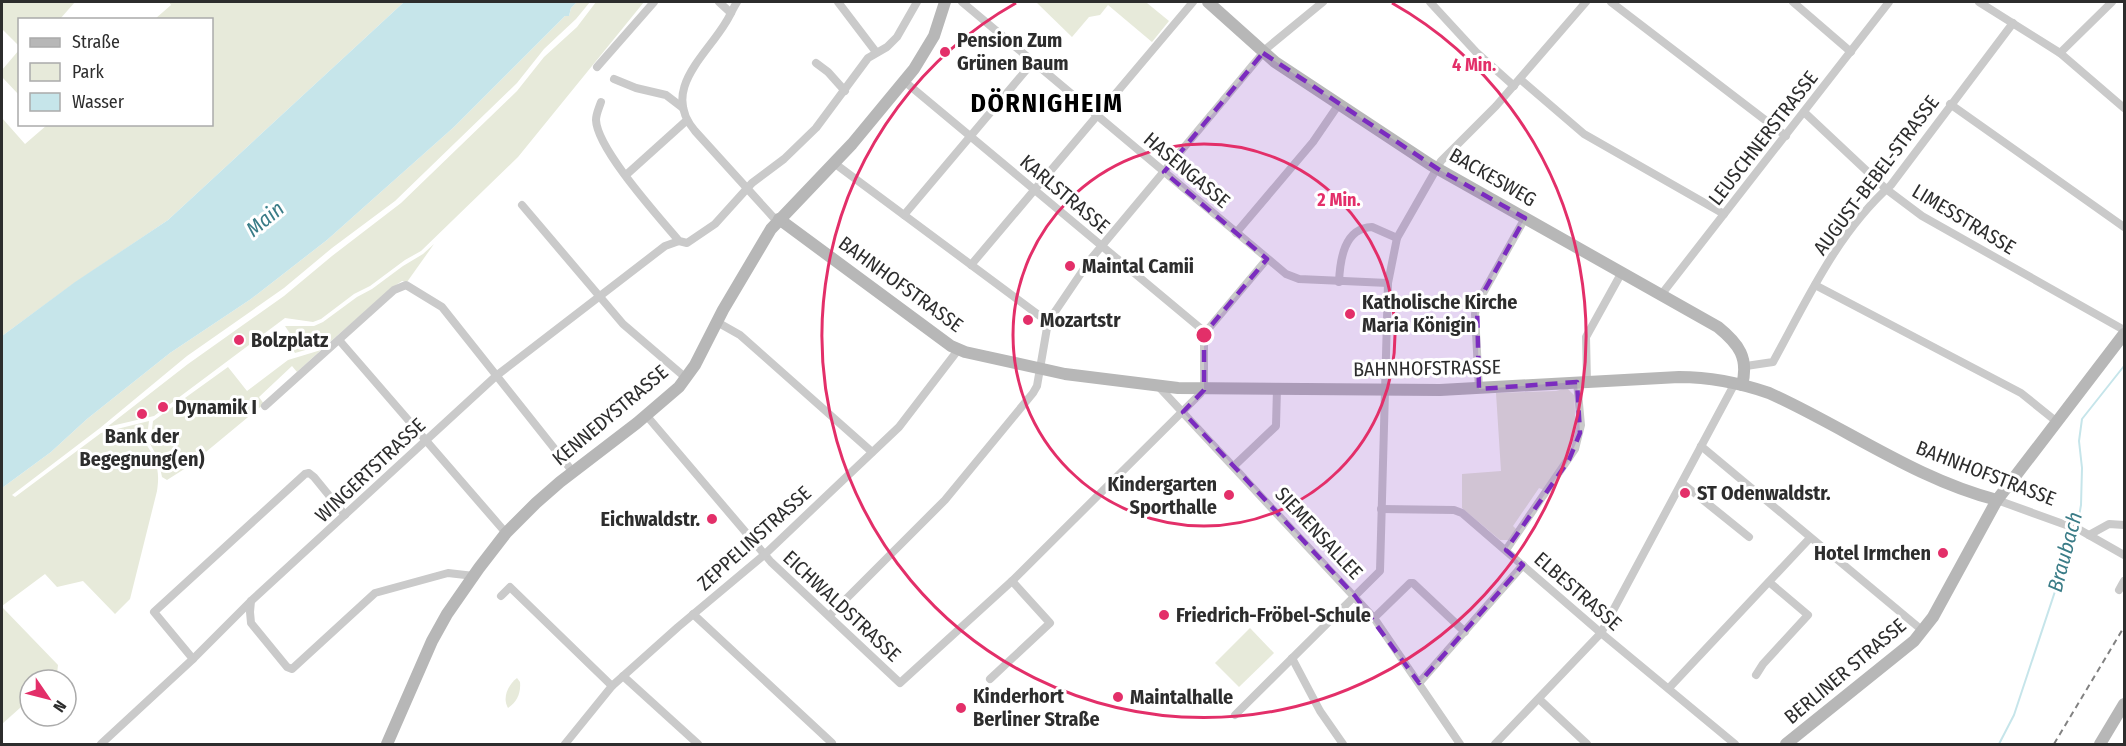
<svg xmlns="http://www.w3.org/2000/svg" width="2126" height="746" font-family="'Fira Sans Condensed',sans-serif">
  <rect width="100%" height="100%" fill="#fff"/>
  <!-- green -->
  <g fill="#e7eada">
    <polygon points="2,2 75,2 60,19 20,20 19,46 2,29"/>
    <polygon points="169,2 404,2 168,220 73,284 2,336 2,118 25,144 47,125 212,124 212,20 155,19 171,5"/>
    <path d="M577,2H590L576,19L544,49L517,83L395,201L332,248L284,288L187,356L100,428L12,495L15,497L101,433L149,421L146,444C157,460 160,472 157,491L130,599L115,614L83,581L57,587L45,574L2,606V488L51,452L87,419L170,353L251,299L327,240L454,127L565,16H569L571,8Z"/>
    <polygon points="596,2 644,2 518,157 421,251 405,260 370,286 354,294 321,319 313,322 285,318 154,416 107,427 188,364 284,296 332,256 401,203 517,91 544,57 577,27"/>
    <polygon points="1036,2 1149,2 1147,3 1169,21 1152,42 1108,5 1100,15 1089,17 1072,37"/>
    <polygon points="19,50 19,95 2,77 2,70"/>
    <polygon points="434,244 407,282 402,281 393,287 331,341 327,338 309,349 295,353 292,348 297,344 285,326 314,326 323,322 357,297 372,289 403,266 423,254"/>
    <polygon points="321,350 297,372 292,366 259,397 264,404 189,466 167,480 162,477 158,458 150,444 153,421 228,367 247,391 288,360"/>
    <path d="M1567,388L1574,395C1578,442 1570,453 1544,490L1539,488L1513,526L1517,530L1510,540H1500L1462,508V474L1501,471L1496,393L1556,391Z"/>
    <polygon points="2,607 58,665 57,674 50,680 30,680 30,699 2,724"/>
    <polygon points="1250,628 1274,653 1239,687 1215,663"/>
    <path d="M517,678L520,682C521,693 517,702 508,708C502,698 508,685 517,678Z"/>
  </g>
  <!-- water -->
  <polygon fill="#c6e5ea" points="404,2 577,2 571,8 569,16 565,16 454,127 327,240 251,299 170,353 87,419 51,452 2,488 2,336 75,282 168,220"/>
  <g fill="none" stroke-linecap="round" stroke-linejoin="round">
    <!-- stream -->
    <polyline stroke="#c6e5ea" stroke-width="2" points="1999,744 2014,715 2078,522 2081,505 2082,468 2079,441 2082,419 2124,366"/>
    <!-- street -->
    <g stroke="#cacaca" stroke-width="8">
      <polyline points="719,2 731,13"/>
      <path d="M737,2C733,8 730,16 726,22C706,56 660,90 695,131L773,217L779,219"/>
      <polyline points="838,2 876,52"/>
      <polyline points="962,2 1286,274 1299,279 1388,283"/>
      <polyline points="1430,2 1476,52 1514,86"/>
      <polyline points="1611,2 1786,136"/>
      <polyline points="1793,2 1851,52"/>
      <polyline points="1979,2 2060,53 2124,108"/>
      <polyline points="2060,53 2112,2"/>
      <polyline points="816,63 828,72 845,91"/>
      <polyline points="597,67 654,2"/>
      <polyline points="614,79 636,88 666,95 683,108"/>
      <polyline points="1520,79 1584,134 1724,214"/>
      <polyline points="904,81 1205,332"/>
      <path d="M601,102C599,108 596,114 596,120C597,149 659,217 679,241L687,243L715,224L752,183L784,159L816,128L868,58L887,47L897,37L917,2"/>
      <polyline points="1950,104 2124,227"/>
      <polyline points="1804,112 1886,189 1922,216 2124,330"/>
      <polyline points="834,163 1048,322"/>
      <polyline points="626,175 686,121"/>
      <polyline points="522,205 623,324 686,378"/>
      <polyline points="904,215 1033,62"/>
      <polyline points="1236,233 1313,142 1339,104"/>
      <polyline points="971,265 1193,2"/>
      <path d="M1339,282C1340,260 1344,228 1372,227L1397,238"/>
      <polyline points="1815,285 2021,393 2057,422"/>
      <polyline points="1661,295 1889,2"/>
      <polyline points="717,322 740,335 872,452"/>
      <polyline points="339,340 506,533"/>
      <path d="M1746,366L1773,362C1807,300 1837,233 1891,185L2013,23"/>
      <polyline points="1587,382 1586,337 1622,272"/>
      <polyline points="1159,387 1374,618 1460,744"/>
      <polyline points="1479,389 1475,314 1477,304 1525,218"/>
      <polyline points="265,406 394,290 406,285 442,307 573,472"/>
      <polyline points="646,415 771,562 900,683 1012,581 1200,394 1204,388 1204,334 1267,259"/>
      <polyline points="1701,446 1923,631"/>
      <polyline points="1234,466 1276,426 1277,388"/>
      <polyline points="1682,483 1749,537"/>
      <polyline points="1997,500 2080,530 2124,555"/>
      <polyline points="1381,509 1454,510 1462,513 1601,633 1735,744"/>
      <polyline points="2089,535 2109,524 2124,525"/>
      <polyline points="1506,550 1575,449 1581,425 1577,382"/>
      <polyline points="2119,590 2124,581"/>
      <polyline points="501,596 510,587 612,686"/>
      <polyline points="251,601 250,612 251,623 287,667 292,669 375,593 448,573 474,576"/>
      <polyline points="693,614 832,743"/>
      <polyline points="829,616 945,500 1033,393 1037,386 1048,322 1090,260 1267,48 1323,2"/>
      <polyline points="1374,618 1410,583 1413,583 1465,632"/>
      <polyline points="1292,658 1320,711 1343,744"/>
      <polyline points="193,659 154,612 305,474 309,473 314,477 345,515"/>
      <polyline points="1756,675 1763,664 1808,615 1769,582"/>
      <polyline points="623,676 698,744"/>
      <polyline points="990,679 1050,623 1012,581"/>
      <polyline points="1419,683 1523,565"/>
      <polyline points="1669,688 1810,538"/>
      <polyline points="1539,699 1587,744"/>
      <polyline points="1235,715 1380,571 1388,283 1397,238 1441,161 1496,106 1586,2"/>
      <polyline points="101,744 193,659 251,601 496,376 665,246 679,241"/>
      <polyline points="565,744 612,686 678,627 764,555 899,427 958,350"/>
      <polyline points="1495,744 1601,633 1735,383"/>
    </g>
    <!-- secondary -->
    <g stroke="#b7b7b7" stroke-width="12">
      <path d="M1208,2L1275,62L1431,165L1718,327C1739,344 1749,358 1742,385"/>
      <path d="M779,219L951,346L965,352L1065,374L1178,388L1440,390L1679,377C1709,377 1740,383 1769,393C1845,427 1915,479 1997,500"/>
      <polyline points="387,744 432,641 447,614 479,568 506,533 536,503 560,482 637,423 679,387 695,365 723,310 771,229 852,144 914,69 934,36 945,2"/>
      <polyline points="1786,744 1914,641 1933,617 1997,500 2124,334"/>
      <polyline points="2100,744 2124,704"/>
    </g>
    <!-- rail -->
    <polyline stroke="#828282" stroke-width="2" stroke-dasharray="6 4.5" stroke-linecap="butt" points="2054,744 2124,627"/>
  </g>
  <!-- marked area -->
  <path fill="#7b2cbf" fill-opacity="0.2" stroke="#7b2cbf" stroke-width="4.5" stroke-dasharray="12 8" stroke-linejoin="round" d="M1263,53L1438,169L1525,218L1477,304L1479,389L1577,382L1580,433L1569,460L1506,550L1523,565L1419,683L1355,596L1183,412L1204,390V334L1267,259L1164,172Z"/>
  <!-- distance rings -->
  <g fill="none" stroke="#e32f69" stroke-width="3">
    <circle cx="1204" cy="335" r="191"/>
    <path d="M1392 3A382 382 0 1 1 1016 3"/>
  </g>
  <!-- markers -->
  <g fill="#e32f69" stroke="#fff" stroke-width="2">
    <circle cx="945" cy="52" r="6"/>
    <circle cx="1070" cy="266" r="6"/>
    <circle cx="1350" cy="314" r="6"/>
    <circle cx="1028" cy="320" r="6"/>
    <circle cx="239" cy="340" r="6"/>
    <circle cx="163" cy="407" r="6"/>
    <circle cx="142" cy="414" r="6"/>
    <circle cx="1685" cy="493" r="6"/>
    <circle cx="1229" cy="495" r="6"/>
    <circle cx="712" cy="519" r="6"/>
    <circle cx="1943" cy="553" r="6"/>
    <circle cx="1164" cy="615" r="6"/>
    <circle cx="1118" cy="697" r="6"/>
    <circle cx="961" cy="708" r="6"/>
  </g>
  <g text-anchor="middle" stroke-width="6" stroke-linejoin="round" paint-order="stroke">
    <!-- poi labels -->
    <g font-size="20" font-weight="bold" fill="#2d2d2d" stroke="#fff" text-anchor="start">
      <text x="957" y="47">Pension Zum<tspan x="957" dy="23">Grünen Baum</tspan></text>
      <text x="1082" y="273">Maintal Camii</text>
      <text x="1362" y="309">Katholische Kirche<tspan x="1362" dy="23">Maria Königin</tspan></text>
      <text x="1040" y="327">Mozartstr</text>
      <text x="251" y="347">Bolzplatz</text>
      <text x="175" y="414">Dynamik I</text>
      <text x="142" y="443" text-anchor="middle">Bank der<tspan x="142" dy="23">Begegnung(en)</tspan></text>
      <text x="1217" y="491" text-anchor="end">Kindergarten<tspan x="1217" dy="23">Sporthalle</tspan></text>
      <text x="1697" y="500">ST Odenwaldstr.</text>
      <text x="700" y="526" text-anchor="end">Eichwaldstr.</text>
      <text x="1931" y="560" text-anchor="end">Hotel Irmchen</text>
      <text x="1176" y="622">Friedrich-Fröbel-Schule</text>
      <text x="973" y="703">Kinderhort<tspan x="973" dy="23">Berliner Straße</tspan></text>
      <text x="1130" y="704">Maintalhalle</text>
    </g>
    <!-- street labels -->
    <g font-size="20" fill="#2d2d2d" stroke="#fff">
      <text transform="translate(1763 138) rotate(-52)" y="7">LEUSCHNERSTRASSE</text>
      <text transform="translate(1187 170) rotate(40)" y="7">HASENGASSE</text>
      <text transform="translate(1876 175) rotate(-53)" y="7">AUGUST-BEBEL-STRASSE</text>
      <text transform="translate(1493 177) rotate(30)" y="7">BACKESWEG</text>
      <text transform="translate(1065 194) rotate(40)" y="7">KARLSTRASSE</text>
      <text transform="translate(1964 219) rotate(31)" y="7">LIMESSTRASSE</text>
      <text transform="translate(901 284) rotate(36)" y="7">BAHNHOFSTRASSE</text>
      <text transform="translate(1427 368) rotate(-1)" y="7">BAHNHOFSTRASSE</text>
      <text transform="translate(610 415) rotate(-40)" y="7">KENNEDYSTRASSE</text>
      <text transform="translate(370 470) rotate(-43)" y="7">WINGERTSTRASSE</text>
      <text transform="translate(1986 473) rotate(21)" y="7">BAHNHOFSTRASSE</text>
      <text transform="translate(1319 533) rotate(47)" y="7">SIEMENSALLEE</text>
      <text transform="translate(754 538) rotate(-42)" y="7">ZEPPELINSTRASSE</text>
      <text transform="translate(1578 591) rotate(41)" y="7">ELBESTRASSE</text>
      <text transform="translate(842 606) rotate(43)" y="7">EICHWALDSTRASSE</text>
      <text transform="translate(1845 671) rotate(-40)" y="7">BERLINER STRASSE</text>
    </g>
    <!-- water labels -->
    <g font-size="21" font-style="italic" fill="#3a7c87" stroke="#fff">
      <text transform="translate(265 219) rotate(-40)" y="7">Main</text>
      <text transform="translate(2065 552) rotate(-75)" y="7">Braubach</text>
    </g>
    <!-- district labels -->
    <g font-size="26" font-weight="bold" letter-spacing="1.5" fill="#000" stroke="#fff">
      <text x="1047" y="112">DÖRNIGHEIM</text>
    </g>
  </g>
  <circle cx="1204" cy="335" r="9" fill="#e32f69" stroke="#fff" stroke-width="3"/>
  <g font-size="18" text-anchor="middle" font-weight="bold" fill="#e32f69" stroke="#fff" stroke-width="6" stroke-linejoin="round" paint-order="stroke">
    <text x="1474" y="71">4 Min.</text>
    <text x="1339" y="206">2 Min.</text>
  </g>
  <!-- border -->
  <rect width="2126" height="746" fill="none" stroke="#2d2d2d" stroke-width="6"/>
  <!-- legend -->
  <rect x="18" y="18" width="195" height="108" fill="#ffffff" stroke="#ababab" stroke-width="1.5"/>
  <rect x="30" y="38" width="30" height="9" fill="#b7b7b7" stroke="#ababab" stroke-width="1.5"/>
  <text x="72" y="48" font-size="18" fill="#2d2d2d">Straße</text>
  <rect x="30" y="63" width="30" height="18" fill="#e7eada" stroke="#ababab" stroke-width="1.5"/>
  <text x="72" y="78" font-size="18" fill="#2d2d2d">Park</text>
  <rect x="30" y="93" width="30" height="18" fill="#c6e5ea" stroke="#ababab" stroke-width="1.5"/>
  <text x="72" y="108" font-size="18" fill="#2d2d2d">Wasser</text>
  <!-- north arrow -->
  <g transform="translate(48 698) rotate(125)"><circle r="28" fill="#ffffff" stroke="#ababab" stroke-width="1.5"/>
  <path d="M0-4.5L10 22L0 15L-10 22Z" fill="#e32f69"/>
  <text y="-9" font-size="16" font-weight="bold" text-anchor="middle" fill="#2d2d2d">N</text>
  </g>
</svg>
